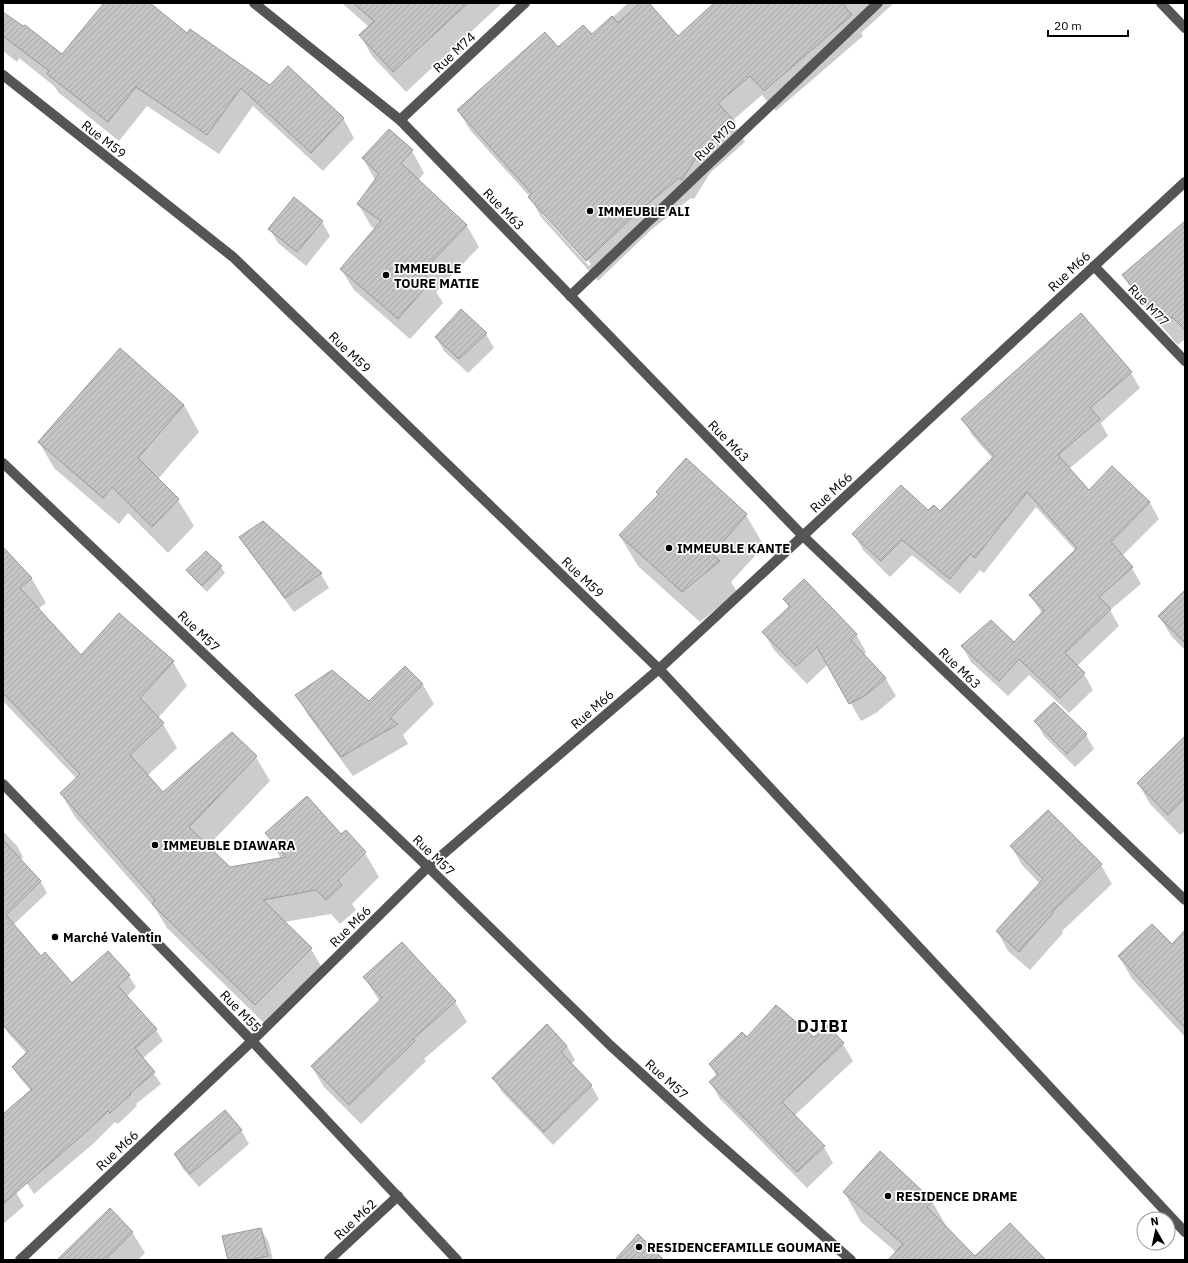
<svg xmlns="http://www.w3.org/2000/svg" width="1188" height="1263" font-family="'IBM Plex Sans',sans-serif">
  <defs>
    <pattern id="building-hatch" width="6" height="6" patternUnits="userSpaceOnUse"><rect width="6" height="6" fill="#c4c4c4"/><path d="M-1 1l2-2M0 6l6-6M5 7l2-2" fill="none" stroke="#a7a7a7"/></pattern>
  </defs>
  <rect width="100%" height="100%" fill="#fff"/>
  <!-- shadow -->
  <g fill="#0003" fill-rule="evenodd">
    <polygon points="105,3 148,3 187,34 270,87 343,118 354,138 323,171 253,106 219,154 147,106 119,141 59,93 54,86 19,58 17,62 3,51 3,13 62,55"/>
    <polygon points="342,3 502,3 406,92 372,56 360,35 369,27"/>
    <path d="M628,3H648L678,37L716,3H894L861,33L863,36L776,111L762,95L732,121L745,142L710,173L694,199L691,198L651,230L598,281L541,217L530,197L470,130L458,110L558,48L592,36ZM542,211L591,264L589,266L542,214Z"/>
    <polygon points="412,151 424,173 418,180 467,226 479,247 436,292 443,303 410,339 354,290 341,269 375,229 371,226 358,204 375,180 363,158"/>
    <polygon points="322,222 330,236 306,266 278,243 270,229"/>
    <polygon points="1185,222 1185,339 1178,345 1136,297 1123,275"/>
    <polygon points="486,334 494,348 468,373 444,351 436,337"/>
    <polygon points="1131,373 1140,388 1101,423 1108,436 1069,469 1089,491 1113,467 1150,503 1159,519 1122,556 1132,568 1141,584 1110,610 1119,626 1077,666 1084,674 1093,690 1069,713 1029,675 1008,696 971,662 962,646 1014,643 1042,613 1030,595 1076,551 1036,507 984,573 980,570 960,594 912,555 890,577 863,550 854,534 928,511 940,512 993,459 972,435 963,419"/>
    <polygon points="184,405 199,432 158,479 178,500 194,526 168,553 128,513 119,524 54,468 39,442"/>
    <polygon points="657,492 746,515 764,546 731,582 737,592 700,622 638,566 620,536 659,495"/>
    <polygon points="263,522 321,574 329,588 294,612 249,551 241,537"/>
    <polygon points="3,548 32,579 46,603 38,609 81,657 173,662 187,686 158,718 163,724 177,748 147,776 163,793 256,757 270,781 207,847 229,868 281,859 267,834 341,835 365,853 379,877 352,904 356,910 340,924 331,914 284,922 311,949 325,973 270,1029 167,928 155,908 75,817 61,793 77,779 3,701"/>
    <polygon points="221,567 225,573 207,592 192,577 188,571"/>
    <polygon points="1185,591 1185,650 1172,637 1159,616"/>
    <polygon points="784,599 856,634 866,652 864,655 886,679 896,696 876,713 861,721 828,664 807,684 774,650 764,633 789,608"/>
    <polygon points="405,667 423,685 434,704 403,735 408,744 353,776 308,715 297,695 369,702"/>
    <polygon points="1036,722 1086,735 1094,749 1075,767 1044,736"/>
    <polygon points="1185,737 1185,831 1180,835 1150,804 1138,783"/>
    <polygon points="1048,811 1101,865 1112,884 1062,931 1063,933 1030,970 1008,951 997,931 1040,884 1022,865 1011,846"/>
    <polygon points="3,831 17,846 23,857 20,860 41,882 47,893 13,925 41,957 72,985 129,976 136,987 126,997 156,1030 163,1041 143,1058 161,1084 136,1104 137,1106 118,1124 115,1122 94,1143 34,1194 3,1147 3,1116 31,1091 20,1078 13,1067 27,1054 8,1033 3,1025"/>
    <polygon points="1185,931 1185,1037 1132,979 1119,956 1172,946"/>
    <polygon points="402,943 455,1002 467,1022 424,1059 426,1061 361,1124 324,1087 312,1067 380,1002 364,977"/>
    <polygon points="827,1026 843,1044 853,1061 794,1116 824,1147 833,1163 807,1188 720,1099 711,1083 717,1077 710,1064 748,1039 814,1038"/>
    <polygon points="567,1046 575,1060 571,1064 591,1085 599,1099 553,1145 502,1092 494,1078"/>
    <polygon points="241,1130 249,1144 199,1187 183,1169 175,1155"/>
    <polygon points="3,1180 16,1192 24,1206 3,1224"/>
    <polygon points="844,1192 932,1201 949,1231 977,1260 891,1260 896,1252 861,1222"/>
    <polygon points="261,1229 269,1243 273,1260 229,1260"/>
    <polygon points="132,1232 145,1253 138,1260 58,1260"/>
  </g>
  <!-- building -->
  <g fill="url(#building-hatch)" stroke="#999">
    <polygon points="104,3 150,3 187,33 190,29 270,85 288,66 344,118 311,153 241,88 207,135 136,87 108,122 47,74 49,71 3,36 3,12 23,26 25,25 62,54"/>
    <polygon points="353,3 468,3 393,72 359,35 374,21"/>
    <polygon points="640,3 649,3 678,36 714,3 842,3 852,15 764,91 750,76 718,103 734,121 699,153 682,180 679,178 640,210 586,261 528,197 532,194 457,110 545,32 558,47 583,25 592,34 612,16 618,23"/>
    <polygon points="389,129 413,150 401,163 467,225 422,272 431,281 398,319 340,269 381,221 357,204 379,174 362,158"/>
    <polygon points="294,197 323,221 297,252 268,229"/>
    <polygon points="1185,221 1185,330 1172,317 1165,324 1122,275"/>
    <polygon points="461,309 487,333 459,359 435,337"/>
    <polygon points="1081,313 1132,372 1090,408 1100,419 1058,455 1089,490 1112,466 1150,502 1111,542 1133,567 1099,597 1111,609 1065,653 1085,673 1060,698 1019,659 999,681 961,646 991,620 1014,642 1044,610 1029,595 1077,548 1027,492 975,558 970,554 950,579 902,540 881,561 852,534 901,485 928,510 934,505 940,511 994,456 961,419"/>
    <polygon points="120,348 184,405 138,458 179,499 152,527 112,487 103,498 38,442"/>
    <polygon points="686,458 747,514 712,554 720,561 682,592 619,535 659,494 656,492"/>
    <polygon points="263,521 322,573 285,598 239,537"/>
    <polygon points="3,547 32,578 20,588 81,655 119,613 174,661 140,698 164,723 130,755 163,792 232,732 257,756 189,827 230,867 286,857 265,833 307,796 341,834 346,830 366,852 338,880 342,885 326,900 316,890 263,900 312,948 255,1005 152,904 155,900 60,793 80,774 3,693"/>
    <polygon points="206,551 222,566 202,586 186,570"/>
    <polygon points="804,579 857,634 851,640 886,678 866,695 849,704 817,647 796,666 762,632 790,606 783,599"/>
    <polygon points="1185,590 1185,643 1158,616"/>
    <polygon points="405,666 423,684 390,718 398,724 341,757 295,695 332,670 369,701"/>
    <polygon points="1054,702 1087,734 1067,754 1034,721"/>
    <polygon points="1185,736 1185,798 1168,815 1137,783"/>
    <polygon points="1048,810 1102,864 1052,912 1053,913 1019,952 996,931 1043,879 1010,846"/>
    <polygon points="3,840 41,881 6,915 41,956 45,952 72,983 108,951 130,975 118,986 157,1029 135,1048 155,1072 130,1093 131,1094 110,1113 108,1111 87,1131 3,1204 3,1114 32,1089 12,1067 28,1051 3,1025"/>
    <polygon points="1152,924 1172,944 1185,930 1185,1028 1118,956"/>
    <polygon points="402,942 456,1001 413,1039 415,1041 349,1105 311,1066 382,998 363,977"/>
    <polygon points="776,1005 814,1037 827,1025 844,1043 782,1102 825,1146 797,1172 709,1082 718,1074 709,1064 742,1032 747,1037"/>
    <polygon points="547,1024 567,1046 561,1052 592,1085 544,1132 492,1078"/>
    <polygon points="225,1110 242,1130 190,1174 174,1154"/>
    <polygon points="880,1151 933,1201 927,1207 975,1256 1010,1223 1046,1260 888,1260 903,1244 843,1192"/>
    <polygon points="110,1208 133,1232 105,1260 57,1260"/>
    <polygon points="261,1228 268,1256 250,1260 228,1260 222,1236"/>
    <polygon points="638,1234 664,1260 615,1260"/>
  </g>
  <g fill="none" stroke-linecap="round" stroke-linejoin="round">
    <!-- minor -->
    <g stroke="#555" stroke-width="10">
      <polyline points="254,3 400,120 803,536 1185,900"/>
      <polyline points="1161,3 1185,28"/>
      <polyline points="3,75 233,257 659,669 1185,1232"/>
      <polyline points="400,120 525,3"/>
      <polyline points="1094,266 1185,361"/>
      <polyline points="570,296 878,3"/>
      <polyline points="3,463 428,867 611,1046 702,1129 851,1260"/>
      <polyline points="3,784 252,1041 457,1260"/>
      <polyline points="20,1260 252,1041 428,867 659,669 1185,182"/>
      <polyline points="329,1260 398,1196"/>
    </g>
  </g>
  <!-- markers -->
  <g fill="#000" stroke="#fff" stroke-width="1.5">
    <circle cx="590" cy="211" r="4"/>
    <circle cx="386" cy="275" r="4"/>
    <circle cx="669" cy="548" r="4"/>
    <circle cx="155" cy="845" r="4"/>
    <circle cx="55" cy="937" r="4"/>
    <circle cx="888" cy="1196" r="4"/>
    <circle cx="639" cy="1247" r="4"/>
  </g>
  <g text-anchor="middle" stroke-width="3.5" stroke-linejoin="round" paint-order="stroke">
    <!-- street labels -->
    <g font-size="13" fill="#000" stroke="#fff">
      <text transform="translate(454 52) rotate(-43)" y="5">Rue M74</text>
      <text transform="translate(104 139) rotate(38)" y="5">Rue M59</text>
      <text transform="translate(715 140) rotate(-44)" y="5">Rue M70</text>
      <text transform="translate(504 209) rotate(46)" y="5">Rue M63</text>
      <text transform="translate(1069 271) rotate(-43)" y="5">Rue M66</text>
      <text transform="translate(1149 305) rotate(46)" y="5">Rue M77</text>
      <text transform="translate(350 352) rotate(44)" y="5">Rue M59</text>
      <text transform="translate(729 441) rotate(46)" y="5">Rue M63</text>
      <text transform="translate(831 492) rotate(-43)" y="5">Rue M66</text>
      <text transform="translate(583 577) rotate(44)" y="5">Rue M59</text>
      <text transform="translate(199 631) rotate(44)" y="5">Rue M57</text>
      <text transform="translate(960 668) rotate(44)" y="5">Rue M63</text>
      <text transform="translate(592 709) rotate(-41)" y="5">Rue M66</text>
      <text transform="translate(434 855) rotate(44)" y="5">Rue M57</text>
      <text transform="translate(350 926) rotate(-45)" y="5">Rue M66</text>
      <text transform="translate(241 1011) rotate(46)" y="5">Rue M55</text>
      <text transform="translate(667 1079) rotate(42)" y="5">Rue M57</text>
      <text transform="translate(117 1150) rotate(-43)" y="5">Rue M66</text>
      <text transform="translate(355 1219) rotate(-43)" y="5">Rue M62</text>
    </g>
    <!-- poi labels -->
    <g font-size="13" font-weight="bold" fill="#000" stroke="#fff" text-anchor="start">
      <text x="598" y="216">IMMEUBLE ALI</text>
      <text x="394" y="273">IMMEUBLE<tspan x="394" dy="15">TOURE MATIE</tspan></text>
      <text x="677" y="553">IMMEUBLE KANTE</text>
      <text x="163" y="850">IMMEUBLE DIAWARA</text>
      <text x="63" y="942">Marché Valentin</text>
      <text x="896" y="1201">RESIDENCE DRAME</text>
      <text x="647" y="1252">RESIDENCEFAMILLE GOUMANE</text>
    </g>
    <!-- district labels -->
    <g font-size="17" font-weight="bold" letter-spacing="1" fill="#000" stroke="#fff">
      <text x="823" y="1032">DJIBI</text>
    </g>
  </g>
  <!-- border -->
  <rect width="1188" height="1263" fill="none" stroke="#000000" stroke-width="8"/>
  <!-- north arrow -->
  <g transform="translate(1156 1231) rotate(351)"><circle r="19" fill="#ffffff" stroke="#999999"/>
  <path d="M0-3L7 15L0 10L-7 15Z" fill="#000000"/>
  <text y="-6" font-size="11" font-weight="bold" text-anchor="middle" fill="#000000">N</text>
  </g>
  <!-- scale -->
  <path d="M1048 30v6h80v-6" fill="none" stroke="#000000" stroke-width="2"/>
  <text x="1054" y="30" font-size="12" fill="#000000" stroke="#ffffff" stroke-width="3" paint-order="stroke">20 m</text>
</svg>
